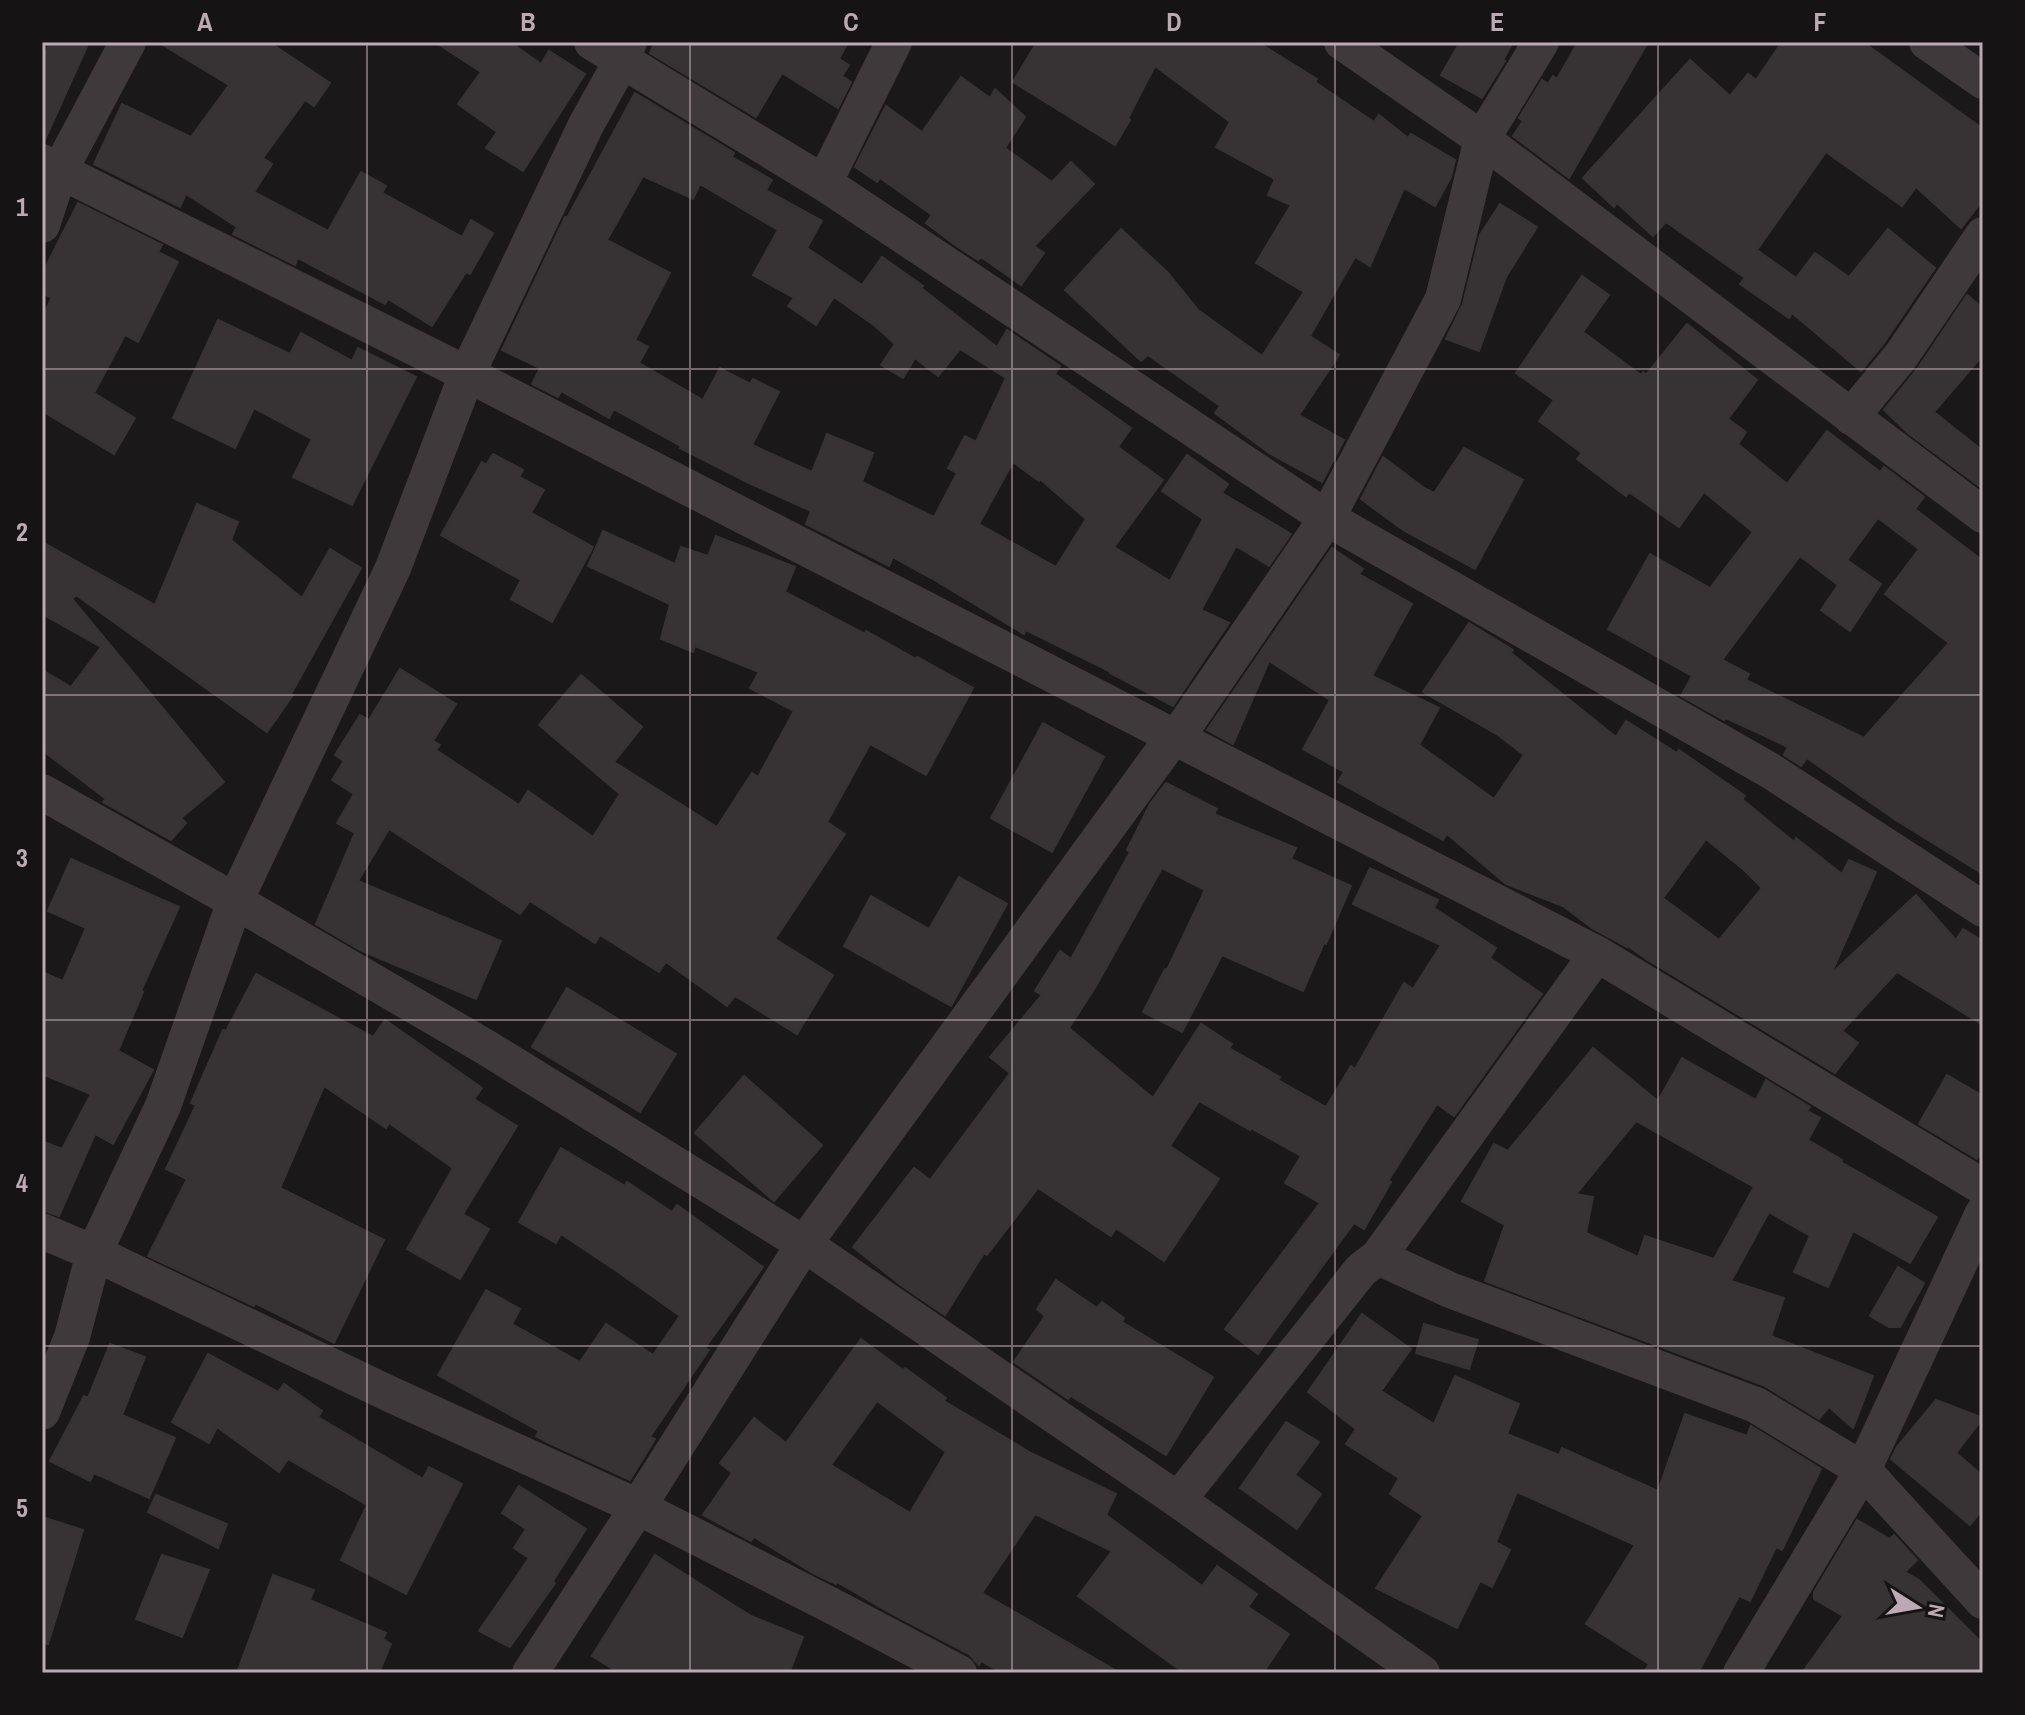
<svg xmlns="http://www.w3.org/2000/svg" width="2025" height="1715" font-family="'Archivo Narrow',sans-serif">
  <rect width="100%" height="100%" fill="#1b1819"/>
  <!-- building -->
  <g fill="#373334" stroke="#373233" stroke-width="2" fill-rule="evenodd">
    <polygon points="50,42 89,42 44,142 42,141 42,60"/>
    <polygon points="158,42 269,42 330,83 314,106 305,100 263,158 272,164 254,192 328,231 361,172 386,186 382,193 462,237 471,220 493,233 470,274 466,272 432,326 388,299 385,304 298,258 295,265 233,234 237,227 186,194 180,207 94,164 122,104 191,137 229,85"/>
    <polygon points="435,42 510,42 541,64 549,51 585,74 523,171 486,148 497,132 458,104 481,72"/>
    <polygon points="655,42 848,42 839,59 849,65 842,76 851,82 838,108 782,73 756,117 650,53"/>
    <polygon points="1037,42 1257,42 1317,79 1315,82 1374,122 1379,115 1408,138 1411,134 1455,160 1451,177 1435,206 1404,188 1370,266 1355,257 1310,336 1339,355 1299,415 1344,440 1322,482 1269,453 1215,413 1220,406 1148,355 1141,361 1065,290 1121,229 1168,273 1198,310 1262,356 1304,292 1256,263 1291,205 1268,195 1275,179 1216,147 1230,122 1155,66 1128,118 1130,120 1115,145 1013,82"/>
    <polygon points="1460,42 1513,42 1503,60 1505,61 1482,98 1441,75"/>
    <polygon points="1578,42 1648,42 1569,178 1513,136 1523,121 1519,118 1542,80 1548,84 1553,76 1557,79"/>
    <polygon points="1782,42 1863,42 1983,129 1983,200 1961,228 1916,187 1902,206 1826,152 1757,250 1796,278 1815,253 1849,277 1888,229 1935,268 1884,343 1861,371 1792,313 1789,318 1740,284 1745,278 1666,222 1653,236 1617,203 1614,207 1583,178 1690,60 1730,96 1748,74 1756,80"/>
    <polygon points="961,77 990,98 995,89 1025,117 1005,148 1052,182 1071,162 1094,184 1034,246 1044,253 1021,285 981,257 978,260 955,245 926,223 932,215 880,178 877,182 855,167 886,106 922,132"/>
    <path d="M635,93L734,153L732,157L772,180L766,190L822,221L807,248L862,285L882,257L923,286L921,288L997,347L1007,330L1060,366L1055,374L1131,428L1118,447L1163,480L1114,547L1170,581L1203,519L1162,491L1187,455L1228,484L1222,493L1291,534L1269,566L1236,546L1201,610L1229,623L1173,706L1110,673L1111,672L1026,630L1024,634L931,578L893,557L889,566L806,524L811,511L749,483L680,448L681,446L614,409L609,418L561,391L558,397L532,384L540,368L502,350L565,217L567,218ZM643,176L693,199L700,184L778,230L753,275L794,298L788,306L816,325L834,297L875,326L895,344L881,365L903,378L915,358L938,376L960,349L1006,378L976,442L965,436L948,468L957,473L934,517L862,482L873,453L827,434L812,472L752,445L779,392L753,379L750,384L720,368L703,400L639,363L648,347L635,340L670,273L607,240ZM1013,462L1039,481L1040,479L1086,519L1056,567L979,524Z"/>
    <polygon points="78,203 162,245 158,252 178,262 138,342 125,335 94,393 135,418 114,454 42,411 42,316 52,298 42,293 42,274"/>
    <polygon points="1500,204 1537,227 1506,277 1479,351 1446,339 1463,304 1480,235"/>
    <path d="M1582,276L1609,295L1583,332L1641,375L1643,372L1646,375L1687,324L1757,380L1728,419L1746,432L1738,444L1787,484L1827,431L1880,472L1884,467L1924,497L1915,509L1983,561V874L1894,819L1807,758L1801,766L1784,755L1788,747L1726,718L1724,720L1681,696L1692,676L1608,629L1650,554L1710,588L1753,532L1704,492L1679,527L1629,492L1626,496L1577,459L1582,453L1539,421L1554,400L1516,373ZM1878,518L1919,549L1885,594L1949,643L1864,738L1746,680L1749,674L1722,660L1800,556L1838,585L1821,610L1850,631L1881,584L1847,560Z"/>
    <polygon points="1967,295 1983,308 1983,355 1934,412 1983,451 1983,489 1908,433 1884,410 1918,368"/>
    <polygon points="218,320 290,354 301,333 352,361 358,348 416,377 352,505 293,477 312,439 254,408 235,448 173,418"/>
    <polygon points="1464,448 1523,480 1475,569 1403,530 1361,499 1383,457 1424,488 1434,493"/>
    <polygon points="493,454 523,470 519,477 544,490 531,513 593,547 552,622 511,599 521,580 441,535 482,462 486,465"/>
    <polygon points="197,504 238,522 231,540 302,598 330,549 361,568 291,694 293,695 267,732 76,595 72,599 224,782 181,818 186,823 171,840 103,802 106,799 42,750 42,670 71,687 101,647 42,614 42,542 155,605"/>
    <polygon points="603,531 675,564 681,547 708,556 716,536 795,567 785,592 865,634 866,631 916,659 917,657 973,688 926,775 870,744 827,822 845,834 775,939 833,975 797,1034 735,996 727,1006 666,962 659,972 600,935 595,943 530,901 520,914 389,829 358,881 501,941 476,999 360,950 316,924 355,833 337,823 354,794 332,780 344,761 335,755 360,715 369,720 400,669 456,704 433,741 440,745 436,750 519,805 528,791 593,837 620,794 539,725 581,675 642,727 614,762 717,827 752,773 758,777 794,711 750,688 759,672 695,646 693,652 661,639 670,604 588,566"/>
    <path d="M1332,548L1363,569L1359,574L1412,604L1372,676L1439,708L1419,745L1494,799L1524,755L1498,735L1423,692L1469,623L1513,650L1511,653L1616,737L1626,721L1677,753L1679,750L1745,796L1742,799L1794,842L1796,838L1842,874L1849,860L1876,872L1831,974L1916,895L1956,940L1963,929L1983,941V1025L1897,972L1842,1031L1858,1043L1835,1073L1646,959L1628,946L1627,947L1592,928L1563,906L1506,884L1447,834L1443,840L1338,782L1344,772L1303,749L1330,700L1269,661L1233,744L1207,730ZM1706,839L1744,870L1762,888L1719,940L1663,898Z"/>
    <polygon points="1043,723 1104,757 1052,852 991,818"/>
    <polygon points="1166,783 1217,809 1214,814 1296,848 1291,859 1351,886 1326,944 1324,943 1303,991 1222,955 1182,1032 1143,1012 1165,969 1167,970 1205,890 1162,868 1096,986 1069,1028 1153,1098 1201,1024 1232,1044 1229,1048 1280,1077 1278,1080 1326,1107 1351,1066 1355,1069 1404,983 1413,989 1441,945 1353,904 1370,868 1438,900 1434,908 1496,948 1490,958 1542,994 1454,1116 1437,1104 1388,1181 1391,1182 1364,1229 1354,1223 1258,1354 1225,1329 1320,1203 1285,1183 1301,1156 1251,1128 1250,1130 1199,1101 1170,1146 1219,1179 1164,1261 1116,1228 1111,1236 1038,1188 987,1255 984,1253 945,1315 902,1286 853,1247 914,1168 930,1180 1010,1073 990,1057 1042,995 1035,991 1060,951 1071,959 1130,852 1127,850 1150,804"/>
    <polygon points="71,859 179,907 141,991 143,992 118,1051 153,1070 113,1144 95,1134 59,1216 42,1210 42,1141 62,1149 91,1094 42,1074 42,972 63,981 86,928 48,911"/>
    <polygon points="959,877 1007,904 951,1006 844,946 871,896 929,929"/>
    <polygon points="256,974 373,1037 385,1020 482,1088 474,1099 517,1126 463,1214 489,1229 460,1279 407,1249 453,1168 389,1123 386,1128 324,1086 280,1188 384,1240 334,1343 255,1303 254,1306 148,1256 187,1179 166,1169 196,1105 191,1103 223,1030 226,1031"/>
    <polygon points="567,988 676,1054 640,1112 532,1047"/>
    <path d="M1593,1048L1658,1101L1682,1058L1756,1100L1766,1080L1810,1107L1807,1111L1820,1118L1808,1140L1842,1160L1841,1162L1937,1217L1910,1263L1853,1231L1828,1287L1794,1272L1810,1236L1769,1212L1731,1281L1784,1298L1771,1336L1873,1376L1853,1428L1829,1407L1819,1419L1763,1385L1485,1281L1505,1225L1462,1201L1494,1144L1508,1151ZM1636,1121L1754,1187L1714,1259L1645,1236L1638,1257L1586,1233L1593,1197L1576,1194Z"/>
    <polygon points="1947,1075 1983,1096 1983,1149 1977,1159 1919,1124"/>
    <polygon points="744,1076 822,1145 774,1201 695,1133"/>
    <polygon points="561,1148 625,1186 627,1182 672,1212 677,1205 763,1267 705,1348 709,1350 650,1437 655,1439 630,1480 549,1443 536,1436 539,1431 438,1375 486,1290 520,1309 512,1324 580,1362 606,1324 653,1355 680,1316 618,1272 561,1234 556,1243 519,1222"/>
    <polygon points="1898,1267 1924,1283 1900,1327 1889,1327 1870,1316"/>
    <polygon points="1056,1280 1097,1308 1102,1302 1124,1318 1122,1322 1213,1377 1166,1455 1071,1396 1068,1399 1014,1362 1045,1316 1037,1309"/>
    <polygon points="1362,1314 1411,1349 1381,1391 1434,1424 1455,1376 1519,1404 1507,1434 1559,1455 1562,1448 1658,1491 1685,1414 1747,1436 1751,1426 1821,1469 1782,1550 1776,1547 1750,1601 1739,1596 1698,1673 1644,1673 1649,1664 1586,1624 1635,1545 1517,1492 1496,1542 1510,1550 1492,1587 1480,1581 1457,1628 1376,1588 1423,1516 1390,1494 1399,1478 1346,1444 1356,1429 1308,1392"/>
    <polygon points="1424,1324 1478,1340 1469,1369 1416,1353"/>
    <path d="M861,1339L903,1370L905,1368L946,1398L944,1401L1031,1453L1116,1494L1106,1515L1202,1586L1217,1566L1257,1594L1248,1607L1289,1634L1263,1673H1184L1078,1596L1112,1551L1035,1514L982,1593L1120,1673H1002L981,1661L979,1665L969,1654L889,1612L837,1582L836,1584L813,1573L754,1537L751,1541L703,1515L732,1473L720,1463L754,1418L786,1443ZM877,1401L946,1452L910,1513L831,1465Z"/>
    <polygon points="110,1344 145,1357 122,1415 175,1438 149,1498 94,1473 90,1481 50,1461 84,1396 88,1398"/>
    <polygon points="208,1354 278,1392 284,1384 322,1411 318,1417 423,1479 429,1467 462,1484 406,1594 341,1560 367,1505 288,1459 279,1472 217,1427 209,1443 172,1422"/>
    <polygon points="1936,1400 1983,1418 1956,1453 1983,1476 1983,1509 1970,1525 1891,1459 1897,1447"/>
    <polygon points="1286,1422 1319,1442 1295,1475 1321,1494 1297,1529 1240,1488"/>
    <polygon points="519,1486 586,1529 553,1581 555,1583 510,1647 479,1631 529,1558 514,1548 526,1529 502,1513"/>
    <polygon points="156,1495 227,1524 218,1548 148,1512"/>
    <polygon points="42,1517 83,1530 48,1644 42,1643"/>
    <polygon points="1857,1520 1890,1539 1894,1535 1917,1560 1905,1572 1919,1580 1983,1644 1983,1673 1802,1673 1843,1616 1814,1599 1814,1592"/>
    <polygon points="162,1555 209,1570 182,1637 136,1619"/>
    <polygon points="655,1555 751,1616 803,1637 789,1673 619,1673 592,1656"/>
    <polygon points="273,1575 314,1590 310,1600 386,1633 383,1639 391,1644 379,1673 237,1673"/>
  </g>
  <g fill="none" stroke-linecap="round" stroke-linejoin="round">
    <!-- minor -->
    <g stroke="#40393c" stroke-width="36">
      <polyline points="592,42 824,183 1327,518 1769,770 1983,909"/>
      <polyline points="1342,42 1482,139 1983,515"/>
      <polyline points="1927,42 1983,81"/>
      <polyline points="42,162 467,374 1597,954 1983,1187"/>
      <polyline points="824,183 894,42"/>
      <polyline points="42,225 60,170 128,42"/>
      <polyline points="1851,417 1901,356 1983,235"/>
      <polyline points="42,792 235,901 487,1048 804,1244 1178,1500 1422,1673"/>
      <polyline points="42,1231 94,1253 392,1395 638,1507 834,1607 959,1673"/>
      <polyline points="1378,1257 1450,1290 1756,1405 1863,1470 1983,1601"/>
      <polyline points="42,1412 72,1337 94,1253 163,1106 235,901 393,568 467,374 586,125 622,60 629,42"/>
      <polyline points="1178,1500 1361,1270 1378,1257 1597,954"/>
      <polyline points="530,1673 638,1507 804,1244 1169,743 1177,737 1327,518 1443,299 1482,139 1541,42"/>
      <polyline points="1741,1673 1863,1470 1983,1213"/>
    </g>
  </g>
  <!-- grid -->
  <path fill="none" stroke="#bca9b3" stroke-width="2" stroke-opacity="0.55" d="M367,42V1673M690,42V1673M1012,42V1673M1335,42V1673M1658,42V1673M42,369H1983M42,695H1983M42,1020H1983M42,1346H1983"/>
  <!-- border -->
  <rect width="2025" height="1715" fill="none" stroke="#161314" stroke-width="88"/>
  <!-- north arrow -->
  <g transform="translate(1917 1607) rotate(101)" stroke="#161314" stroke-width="6" paint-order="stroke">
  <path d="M0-6L14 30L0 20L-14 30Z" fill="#bca9b3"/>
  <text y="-12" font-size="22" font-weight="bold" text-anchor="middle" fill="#bca9b3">N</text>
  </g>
  <rect x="44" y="44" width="1937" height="1627" fill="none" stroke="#bca9b3" stroke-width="3"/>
  <g font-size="26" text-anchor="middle" font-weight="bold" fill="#bca9b3">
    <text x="205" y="31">A</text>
    <text x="528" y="31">B</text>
    <text x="851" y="31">C</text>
    <text x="1174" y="31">D</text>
    <text x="1497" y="31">E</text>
    <text x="1820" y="31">F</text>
    <text x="22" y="216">1</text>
    <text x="22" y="541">2</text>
    <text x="22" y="867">3</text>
    <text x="22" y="1192">4</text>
    <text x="22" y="1517">5</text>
  </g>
</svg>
